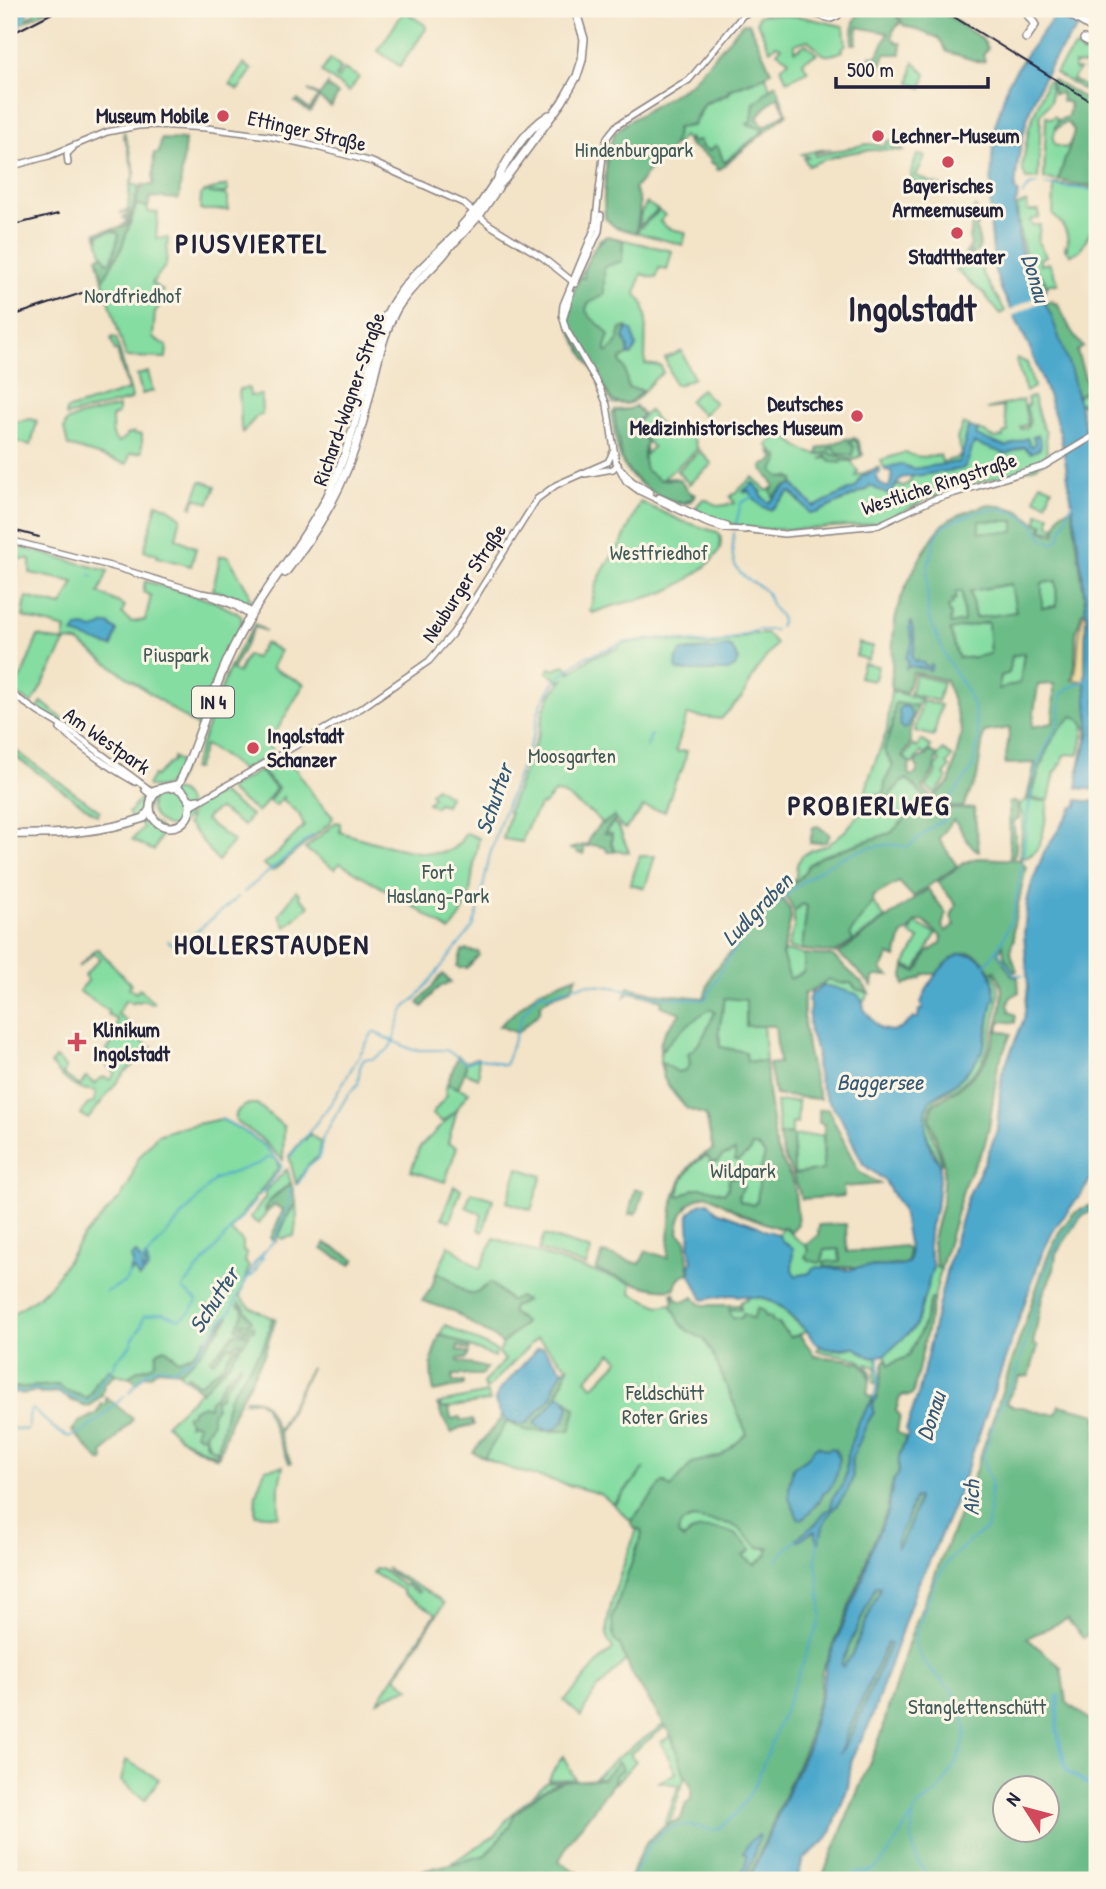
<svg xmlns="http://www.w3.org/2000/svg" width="1106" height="1889" font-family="'Patrick Hand',sans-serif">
  <rect width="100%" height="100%" fill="#fcf5e5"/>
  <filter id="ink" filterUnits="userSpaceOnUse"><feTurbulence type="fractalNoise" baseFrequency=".0143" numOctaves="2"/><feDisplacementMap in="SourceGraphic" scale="14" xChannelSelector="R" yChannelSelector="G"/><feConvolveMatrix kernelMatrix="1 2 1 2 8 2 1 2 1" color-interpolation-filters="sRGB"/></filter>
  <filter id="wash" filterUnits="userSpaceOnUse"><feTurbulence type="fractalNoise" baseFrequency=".00686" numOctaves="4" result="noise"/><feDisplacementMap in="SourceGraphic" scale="28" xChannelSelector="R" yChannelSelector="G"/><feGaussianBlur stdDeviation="1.57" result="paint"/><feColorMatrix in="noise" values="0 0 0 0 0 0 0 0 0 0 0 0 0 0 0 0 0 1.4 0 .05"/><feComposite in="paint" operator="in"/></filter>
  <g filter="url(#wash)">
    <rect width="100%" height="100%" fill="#f3e3c7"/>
    <!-- green -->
    <g fill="#85dda2" stroke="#54806e" stroke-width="2" fill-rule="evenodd">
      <path d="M24,9H28L27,19L35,13L34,9H49L9,30V26C14,23 17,15 23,13Z"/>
      <polygon points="404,11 425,25 426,29 400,66 378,51"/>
      <path d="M765,14L803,17L842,26L844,28L846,44L842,49L843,51C821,60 823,54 808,40L795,44V51L806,44L817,54L805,60L803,63L808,71L787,81L781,68L789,60L777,52L781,47L776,45L770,50L757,22L758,16Z"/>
      <polygon points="1075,47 1083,53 1097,55 1097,61 1085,65 1074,64 1074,70 1079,70 1072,80 1086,87 1091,80 1090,78 1091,75 1085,70 1097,67 1097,93 1087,87 1085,91 1055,73"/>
      <polygon points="330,59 341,68 336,77 338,79 344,69 359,77 349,92 323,73 322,71"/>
      <polygon points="914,62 926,74 922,88 910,83"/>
      <polygon points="244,64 252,70 238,90 230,84"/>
      <polygon points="766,76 770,88 761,100 755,102 752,120 748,124 764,130 725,162 723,161 719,149 709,151 700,145 693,143 689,138 687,141 683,136 675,146 673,145 677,128 693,126 705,104 729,94 730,90"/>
      <polygon points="1047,81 1050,81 1051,101 1041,114 1038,179 1026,179 1022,168 1029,128"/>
      <path d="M1046,116L1051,119L1054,116L1058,120L1053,139L1055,145L1065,148L1069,145L1072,138C1070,153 1063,164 1059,178L1061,181L1044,179Z"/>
      <polygon points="124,131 135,173 131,184 139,186 127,223 121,226 125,224 126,218 122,218 127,216 128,212 120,213 128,210 130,185 134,174 125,138 123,138"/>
      <path d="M887,141H893L892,147L904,149V151C871,147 838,153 808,166L804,158L808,157L802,154L819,150L832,149L815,153V156L867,144L886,146Z"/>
      <polygon points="917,155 925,156 916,176 930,182 930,183 933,183 945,188 943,193 912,181 911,173"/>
      <path d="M1054,184L1097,189V221L1080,250L1071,255L1065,249V246L1067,248C1070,233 1063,224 1053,215Z"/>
      <polygon points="227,185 228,191 226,193 209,193 226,195 228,197 228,210 200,210 201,196 202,193"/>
      <path d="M1027,202V211H1039V218L1030,220L1032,225H1040L1038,242L1046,256L1040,259V265L1049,263L1058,283L1054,285L1052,283L1045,287L1046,290L1041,294C1027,266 1018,237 1017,206Z"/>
      <polygon points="647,203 658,210 639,226 641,213"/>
      <polygon points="137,204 148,208 148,212 158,213 156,238 168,238 166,265 152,283 163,291 157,299 162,303 155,312 153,338 167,346 166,358 126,357 103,280 121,249"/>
      <polygon points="659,211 665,215 660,222 668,228 686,233 683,245 638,233 638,230"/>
      <path d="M112,231L117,232L119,234L112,260L108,263C102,256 97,243 99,234Z"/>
      <path d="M607,236L672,251L667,270L659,268L656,278L641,274L636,294L643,303L646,316L645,364L661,366L663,373C649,380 643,397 632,402C626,405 619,404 613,404L594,368L574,337L567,314L571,298L580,275L600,239Z"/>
      <polygon points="966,264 982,265 982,272 1005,311 1000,314 984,294 956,270 958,267"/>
      <polygon points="113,337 116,338 132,397 130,400 66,416 66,410 128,390 117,351 115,351 111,339"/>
      <polygon points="682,351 688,367 694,378 677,385 674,383 665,358"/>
      <polygon points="1017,358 1027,363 1034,387 1026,392 1016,361"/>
      <polygon points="148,372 153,391 142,394 137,375"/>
      <polygon points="249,388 250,396 261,395 262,414 258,415 243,432 241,427 239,389"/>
      <polygon points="701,389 715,403 703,415 689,401"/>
      <polygon points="1084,391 1094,424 1097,428 1090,435 1086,432 1089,432 1085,409 1081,403 1079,404 1077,396"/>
      <path d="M1033,397L1043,428L1046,431L1047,460L1036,467C1000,477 963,485 928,499C912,506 897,517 880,522C864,526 848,526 832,527C785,531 738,534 696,510V507L703,499C722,505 714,508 735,503L730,497L753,477L767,491L784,480L793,479L790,476L778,481L769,470L778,457L767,445L781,432C796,444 806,458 826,453V456H839L829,453V449L834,447L837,452L854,446L848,441L856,440L861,455L852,461L850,460L858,471L856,476L879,467L880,469L862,476L856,487L814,507L793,484L784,487L770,502H767L761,495L762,492L753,483L743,491L745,493L748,491L761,506L769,510L772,509L790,492L810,513H816L867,490L870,485L867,483L868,480L871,481L870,484L872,487L889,495L898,484L903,487L911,481L910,477L964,468L969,458L973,444L975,442L1006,454L1024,447L1031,453L1040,449L1041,443L1038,435L1033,437L1035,442L1033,446L1030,445L1027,438L1006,447L976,436L978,430L968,427L964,440L966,442L959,462L913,469L901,464L884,468L881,460L906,452C917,459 928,457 940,455L942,462L957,458L961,453L957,438L963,424L987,433L988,435L995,438L1003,437V434L1008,432L1003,407L987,409L1023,400L1028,424L1020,427L1021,429L1027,428L1030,422L1026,406L1029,405L1027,398Z"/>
      <path d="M636,406L640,411L632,421L631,426L646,442V454L653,447L634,425L649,411L669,435L680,427C684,432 690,432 693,438C696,442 694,445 698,449L664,478H676L684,490L696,495C693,499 690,503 684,504C669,506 632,480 625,468C616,452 615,432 611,415L615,410L630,409Z"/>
      <path d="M118,407V414L112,417C113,427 110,435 118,443L126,437V435L134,432L135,434H142V452L130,454L127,464L68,446L64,429L66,422L77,417Z"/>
      <polygon points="31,419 37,421 31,445 9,440 9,423"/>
      <polygon points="700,451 712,464 689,484 677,471"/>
      <polygon points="201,481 216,486 209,503 196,498 192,507 191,506"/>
      <polygon points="1040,483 1052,488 1046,503 1035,499"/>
      <path d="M640,502L682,521L717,532L720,534C721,540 722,545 719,550C712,566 678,587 662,593C639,601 616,603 593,613L590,611L596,585L603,570L622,542Z"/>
      <polygon points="157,503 169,508 181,517 176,538 196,548 191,566 157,557 158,554 144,551"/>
      <polygon points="1038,513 1050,515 1049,525 1055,526 1054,531 1043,530 1044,524 1037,523"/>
      <polygon points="979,521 1014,521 1014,533 979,532"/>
      <polygon points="9,544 108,571 99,593 125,606 122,613 131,622 145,620 151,596 143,592 145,581 213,601 241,615 242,624 217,675 197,727 78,642 66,641 32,704 12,691 23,673 38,636 63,642 66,629 23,617 26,597 62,606 74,582 30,573 30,559 18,559 15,582 9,581"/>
      <polygon points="220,556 228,556 249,592 249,597 253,603 250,605 236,598 213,590"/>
      <polygon points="1056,581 1057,606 1042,608 1042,583"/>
      <polygon points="1012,584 1016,612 975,619 970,591"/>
      <polygon points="956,592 962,592 964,622 950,624 948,606 952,605 952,600"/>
      <path d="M989,622L990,654C980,656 967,660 957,657L950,630L951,628Z"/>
      <polygon points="255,624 266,631 255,627 232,670 238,673 247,655 255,658 265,643 280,651 272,668 304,684 269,744 273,754 243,771 229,760 205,745 196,769 192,769 226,676 239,650"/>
      <path d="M753,634H767L776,644L758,668L742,697L721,719L687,715L676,750L677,752L687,751L683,768L675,782L665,811L643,807L637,816L625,829L619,824L614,817L602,824C593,811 591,814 580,806C570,799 567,793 554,793L545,804L540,805L525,831L522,842L503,839L510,813L508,812L539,733L544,709L551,694L563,680L559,681L547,672L550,668L555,670L564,665L571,670L568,674L592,657L619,648V644L662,639L709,646ZM727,646L732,648L738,660L728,671H684L689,650L715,649Z"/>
      <polygon points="859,643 873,647 868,660 856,656"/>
      <polygon points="1024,653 1020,684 998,690 1001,676 1009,673 1012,656"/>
      <polygon points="863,663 878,666 875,679 872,681 859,677"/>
      <polygon points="915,675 943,682 938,701 910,694"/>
      <polygon points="891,691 921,699 917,706 895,703 892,727 884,750 893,765 885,782 884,794 868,805 907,779 926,798 891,833 856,844 809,864 801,877 783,892 796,877 797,864 802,856 812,850 828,845 846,830 861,812 869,778 887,731"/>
      <polygon points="922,701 941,705 934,736 915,731"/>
      <polygon points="42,702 54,712 68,722 75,712 77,713 69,722 61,724 38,709"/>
      <path d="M1073,715L1084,721C1083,733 1083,744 1078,755L1067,754L1063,756L1062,764H1060L1059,768L1055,772L1049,800L1031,799C1039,770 1048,734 1073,715Z"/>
      <polygon points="922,740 931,747 925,755 921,752 912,764 904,757 913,745 917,748"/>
      <polygon points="9,746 100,811 97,815 9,752"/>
      <polygon points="943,750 952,757 947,764 950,767 944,775 947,778 935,794 926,787 937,771 934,769 940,761 937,758"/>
      <polygon points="287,756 317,800 333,817 330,823 273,871 263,864 273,858 304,826 299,814 283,800 283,797 276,806 269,801 278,788 261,771"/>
      <path d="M173,757L184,764L177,781C168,784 155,792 147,785L153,775L155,776L173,760Z"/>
      <polygon points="259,771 276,788 261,809 257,812 229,791 229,788"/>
      <polygon points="436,787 449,796 445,805 438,803 435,807 428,803 433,796 430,793"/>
      <path d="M168,789L181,792C186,798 190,805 188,813C176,850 124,801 168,789Z"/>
      <polygon points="145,791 149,798 145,815 131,819 128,812 130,812 143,794 142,792"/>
      <polygon points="217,792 211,797 220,793 251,815 244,826 219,809 208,816 205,820 233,841 218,861 189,825 187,825 194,804"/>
      <path d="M1026,800L1046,801L1048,804C1044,822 1045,858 1020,858L1023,818L1020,809V804Z"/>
      <polygon points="151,821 159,827 162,833 154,851 132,840 143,828 140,822"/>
      <path d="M336,822L340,823V832C364,839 431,862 452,849C459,845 462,839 466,833L479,838L475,858L469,899L461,916L450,931L413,906L340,863L335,869L305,849Z"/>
      <polygon points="614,822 619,828 629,852 615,851 612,844 612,834 604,833"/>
      <polygon points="640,856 655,856 645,888 630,884"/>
      <polygon points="296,891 300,894 299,897 309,906 286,927 279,915"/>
      <polygon points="873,902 885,918 853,941 849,934"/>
      <polygon points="803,904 807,906 802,950 790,949 788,946 794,927 794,911"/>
      <polygon points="915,923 936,934 916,970 905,965 919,939 910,934"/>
      <path d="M98,949L131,984L129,988L136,993L139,989L141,990L154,1003L151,1004L143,1000L139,1002L135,1001L133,1004L128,1001H125L118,1014L127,1021L123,1027L152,1048L125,1072L88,1119L81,1114L87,1105L94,1102L96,1091C90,1089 84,1091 78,1088C68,1083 58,1073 51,1064L55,1058L61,1062L66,1069L63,1074L80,1086L86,1077L95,1084L100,1078L102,1079L104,1077L110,1080L115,1073L107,1066L113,1057L106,1052L116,1037L117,1020L108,1014V1011L79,991L88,981L84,976L100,958L94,953L78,967L95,950Z"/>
      <polygon points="785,951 804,954 804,972 790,979 782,955"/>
      <path d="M993,971C1001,985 999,998 996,1013C992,1032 990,1053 977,1069C971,1075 964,1082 957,1087C947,1094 932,1098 929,1111C926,1126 938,1149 942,1164H940C932,1149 917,1120 929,1102C933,1096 941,1094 947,1090C960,1081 972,1068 980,1054C990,1039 989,1018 993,1001L995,998L993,979L991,972Z"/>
      <path d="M829,979L844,984L851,983L856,989L869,993L863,1002C858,994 834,986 824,986L823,982Z"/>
      <polygon points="725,997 746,1000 746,1026 763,1025 766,1062 746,1061 746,1052 720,1047 719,1030"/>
      <path d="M706,1008L716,1009V1051L756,1097L784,1228L803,1244L806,1245L808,1251L822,1260L824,1250L839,1249L840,1262L824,1263L825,1269L818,1267L810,1273L796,1276L792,1270L793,1248L783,1242L778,1234L783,1227L701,1191C694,1201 685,1208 679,1219L673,1201C684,1174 688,1164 713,1149L706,1115C699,1113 690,1111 686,1107C672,1095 654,1067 662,1049C668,1032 692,1018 706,1008Z"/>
      <polygon points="476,1058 478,1058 479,1072 478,1078 465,1072 466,1062"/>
      <polygon points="447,1084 469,1092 453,1113 442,1122 432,1114 447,1095 445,1092"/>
      <polygon points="798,1101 797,1124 792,1123 792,1134 779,1135 776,1102"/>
      <path d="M249,1104H257L284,1127L283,1160L259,1137L236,1121C234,1111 240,1108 249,1104Z"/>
      <polygon points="457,1110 448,1143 457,1147 445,1182 411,1171 419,1148"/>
      <path d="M221,1119C239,1128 274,1146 279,1167L231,1229L232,1232L243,1242V1251L247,1254L245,1262L249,1266L240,1297L250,1307L272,1318L268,1335L264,1345L229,1398L217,1455L216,1457C197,1450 179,1439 166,1424L201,1391L179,1373L178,1360L171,1353L149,1367L138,1370L129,1377L115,1374L109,1369L95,1382L91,1394L87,1398L67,1391L58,1385L9,1388V1316L39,1296L52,1283L83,1237L121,1197L130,1182L137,1160L157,1135L178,1128Z"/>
      <polygon points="310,1134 321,1143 319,1156 309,1164 296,1184 289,1156 303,1139 305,1140"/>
      <polygon points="823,1135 823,1171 794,1174 793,1136"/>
      <polygon points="518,1168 542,1176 531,1210 507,1202"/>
      <polygon points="287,1169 291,1183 275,1195 265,1209 266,1213 259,1224 250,1218 265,1198 265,1192"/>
      <polygon points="454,1186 461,1189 450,1221 442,1218"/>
      <polygon points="471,1192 493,1199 483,1232 478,1230 482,1214 466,1207"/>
      <polygon points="296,1202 297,1217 294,1236 282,1239 279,1236 286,1219"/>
      <polygon points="544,1235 591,1250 586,1266 539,1250"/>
      <path d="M494,1238L575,1266L632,1283L631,1293L659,1306L671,1304L681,1324L688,1331L704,1339L712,1352L747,1434L721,1456L692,1463L671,1488L664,1482L631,1521L614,1505L645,1468L613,1504L603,1496L597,1493L511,1469L484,1458L507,1422L528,1431L570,1430L576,1409L565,1398L558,1395L568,1367L537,1338L486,1390L483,1383L505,1360L499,1353L503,1343L525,1323L519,1317L515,1316L512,1313V1308L524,1300L511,1301L491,1283L471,1295C458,1289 450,1277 437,1272L449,1245L480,1269ZM612,1353L619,1360L593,1387L586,1379Z"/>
      <polygon points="933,1266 941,1269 934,1299 931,1299 923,1326 909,1356 889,1365 885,1355 913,1329 917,1323"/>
      <path d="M753,1296C786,1302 784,1316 807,1331L791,1338L779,1324L766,1318L764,1312L758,1308L753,1320L743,1314L742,1319L731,1317L729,1309L741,1310L740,1302Z"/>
      <polygon points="445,1325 497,1351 494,1357 440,1334"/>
      <path d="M820,1346C830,1351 843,1350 854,1347L870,1357H877L879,1374L877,1384L874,1383L876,1367L867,1364L872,1374L871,1378C869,1373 867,1366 862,1362C854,1355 829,1355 817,1350Z"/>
      <path d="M311,1367L279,1433L291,1463H289L264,1405L257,1400L244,1402L246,1399C270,1397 269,1415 278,1431Z"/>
      <polygon points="487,1393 490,1401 441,1409 440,1403"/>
      <polygon points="283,1466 279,1485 279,1516 255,1514 256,1494 265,1469"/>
      <path d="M693,1518L730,1524L739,1528L758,1547L769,1548L767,1555L755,1565L742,1556L750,1551L683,1539L677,1535C679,1524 683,1521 693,1518Z"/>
      <path d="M637,1529H640L642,1534L612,1618L615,1640L620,1645L626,1660L594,1693L581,1716L564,1701C582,1685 593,1664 613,1649C612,1646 609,1643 608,1640C601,1618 629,1552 637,1529Z"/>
      <path d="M376,1568C388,1570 394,1580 404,1586L406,1585L418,1593L419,1591C409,1583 393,1577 386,1568L438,1598L444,1604L396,1677L410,1688L399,1691L378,1701L436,1613L403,1594V1591L400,1589L373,1573Z"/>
      <polygon points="663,1725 665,1727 630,1754 636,1761 616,1783 614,1778 618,1762 603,1779 594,1779 614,1760"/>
      <polygon points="671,1736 685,1776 670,1822 665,1824 679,1785 659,1782 676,1773 661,1742"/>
      <polygon points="563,1756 575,1779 548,1780 548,1779"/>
      <polygon points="126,1760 159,1779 145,1800 121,1781"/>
      <polygon points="565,1781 557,1783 539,1793 515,1815 509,1827 486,1855 448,1865 496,1835 507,1819 547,1782"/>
    </g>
    <!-- forest -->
    <g fill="#6cbc88" stroke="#476f62" stroke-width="2" fill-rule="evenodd">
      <polygon points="877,9 894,9 900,23 893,31 892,38 897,43 901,43 901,54 885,54 880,67 871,64 869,58 871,55 877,57 888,33 858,27 856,44 852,44 854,22 857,15"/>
      <polygon points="897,9 938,9 982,39 988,48 983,55 985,61 980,62 947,52 939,38 903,25"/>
      <path d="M743,23L745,24L749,23L771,71L766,76L728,90V93L704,103L692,125L676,128C679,137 672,147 666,155L661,156L634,189C644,202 638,217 636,233L615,227L605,218L604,199L607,153L614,134L626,123L691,83Z"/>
      <path d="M1052,79L1097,106V152L1095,155L1090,151L1087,156L1092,162H1097V186C1086,185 1067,185 1059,179C1063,161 1071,147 1074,130L1068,123H1064L1057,128L1055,127L1058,120L1068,117L1070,103L1062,101L1061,93L1054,94L1051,85Z"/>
      <polygon points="328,84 328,87 338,94 331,107 319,98 310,112 295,102 298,100 309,110 318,97 308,90 319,96"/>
      <path d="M776,84L787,114L719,170L716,169L717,166L710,162L711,159L688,144L689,139L694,143L697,140H699L702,147L709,151L716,145L719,149L723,161L725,162L764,130L759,127L747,124L752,120L754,103C763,98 767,88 776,84ZM778,97L786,113L764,127L757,117L773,100Z"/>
      <polygon points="161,139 185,140 179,199 150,197 148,208 137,204 121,249 103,280 97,257 103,255 108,263 112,260 119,235 117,232 112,231 99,234 98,239 96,232 124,227 128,225 142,185 153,185 154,153 159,153"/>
      <path d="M975,207L978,212L976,213L979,224L976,228C979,239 985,252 969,257L972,253L970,251L967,257L962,259L971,245L969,238C972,234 972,225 970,220Z"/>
      <path d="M607,236L623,240L622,261L604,267V294L588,304L586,310C590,322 604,324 609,336L606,343V352H609L618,341L621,329L627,327L624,339L628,348V355L622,358L620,362L625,369L628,388L643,390C634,401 624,409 611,399C600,379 567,335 568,314C568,301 575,289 580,277L584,278L585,275L583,271L596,245Z"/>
      <polygon points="1033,270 1035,270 1041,274 1048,286 1045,287 1046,290 1041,294 1030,273"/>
      <polygon points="1052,300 1054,304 1057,303 1074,336 1083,347 1077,351 1097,418 1097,428 1094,424 1084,392 1077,396 1071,371 1045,304"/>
      <path d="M635,406L643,415L632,425L634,431L647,442C643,450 643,460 646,470L660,480L679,479L690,493L694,495L692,499L683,503C659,500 632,482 622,460L614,413L616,411L630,409Z"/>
      <path d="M855,438L858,441L863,455L851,461H841V463L831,462L827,458L821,459L826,456V453L818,455V449L846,439ZM856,440L861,455L853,460L829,453V449L833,447L839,454L853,455L854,447L849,442Z"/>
      <path d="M770,452H773L779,457V461L776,464L773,471C781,479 783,477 793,479L794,481L793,484L784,487L773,497L771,491L774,485L762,468L765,464L770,463L775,458Z"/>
      <path d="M986,505C999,506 1010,506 1021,512C1029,517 1033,523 1042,525L1041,531L1055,534C1058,522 1057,509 1072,509L1086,610L1082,612L1076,633L1075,665L1072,680L1085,682L1090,732L1079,774C1076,753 1102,727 1073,716C1048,734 1039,770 1031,799L1027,798L1035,763L1005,764L1010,728L984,732L977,778L963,807C950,808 942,808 934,797L950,782L962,731L946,680L913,672L906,693L891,689C893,663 891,633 898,607C905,585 931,531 950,519C961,513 974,509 986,505ZM979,521H1014V532H979ZM1056,581L1057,606L1042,608V583ZM1011,584L1016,612L975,618L970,591ZM956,592H962L964,622L950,624L951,613H949L948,607L953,605L952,600L956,599ZM988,622L990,654C979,656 968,660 958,657L950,630ZM1024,653L1020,683L998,689L1001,676L1009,673L1012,656ZM1054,684L1053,723L1032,727L1038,685Z"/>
      <path d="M895,703L917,706L910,732L911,743L902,756L910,763L908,773L911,776L916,774L918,768L915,763L919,758L926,756L930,751L937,755L933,772L922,788C948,810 938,811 974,808L979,851C964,844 964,829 953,820L939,839L957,866L913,897L899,882L872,897L873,902L850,934L853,941L835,953L802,950L807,906L803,904L794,911L783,892L801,877L809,865L822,856L891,833L926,798L907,779L901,782L885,801L868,806V794H884L885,782L893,765L884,750L892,727Z"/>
      <path d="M1013,801L1017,803L1019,818L1014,821C1013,834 1019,844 1014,857H1010L1009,802Z"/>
      <polygon points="614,816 615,820 604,833 612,834 611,843 615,852 607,852 606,848 594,845 584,847 584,854 578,853 576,850 569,849 588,844 590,837 601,823 603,824"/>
      <polygon points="818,826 830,835 826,842 810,843 813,827"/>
      <path d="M977,858L1021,860L1026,868L1013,929L1014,940C1007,950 1014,960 1017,971L1014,972L1004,956L1003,945L998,953L1013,977H1018L1019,992L1010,998L1008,1005L1010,1012L1016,1015L1015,1023L1000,1021L998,1030L1011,1034L998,1065L989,1127L984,1147L965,1183L941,1268L937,1267L932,1243L942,1204L944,1165L930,1119L933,1105C952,1093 970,1082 983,1064C992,1052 1004,1006 1002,991C1002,983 999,977 995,971L991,972C973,941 957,952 937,974H924L921,978L904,985L903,976L905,967L917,972L927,953L941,943L942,938C937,931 929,928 924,921L915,922L909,931L902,935L896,958L889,955L881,970L889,976H875L873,978L872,986L852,965L838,954L928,889L946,913L942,926L946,931L955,925C949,914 951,917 956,905L938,882L964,863Z"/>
      <path d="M780,896L790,910L791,918L782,955L790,979L804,972V954L833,956L864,985L869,993L856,989L851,983H839L829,979L824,982V984L804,994C802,1033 809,1062 820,1099L775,1095L769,1064L779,1063L775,1026H746V1000L725,998L719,1030L720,1047L746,1052L747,1061L766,1062L768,1091L776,1149L794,1184L798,1224L791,1232L784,1227L778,1228L744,1215L707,1195C687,1200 679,1214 678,1233L686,1240L689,1273C681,1276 677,1279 675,1288C658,1295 615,1276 596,1270L603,1253L640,1264L646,1251L668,1258C670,1224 669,1180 699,1158C703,1154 709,1152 713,1149L706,1115L687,1109L664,1079L661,1062L678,1072L686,1070L690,1064L688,1053C702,1045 708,1026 715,1012L710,1009C690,1021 675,1035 660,1052C659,1035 670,1025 681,1013L661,1006L662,1000L631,992L625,996L629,987L653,993L704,998L712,973ZM752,1146C759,1146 762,1150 765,1155L761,1167L757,1201L753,1205L740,1201L739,1195L744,1186L740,1178L735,1176L729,1179L728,1189L724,1193C715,1191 703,1185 694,1189C688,1192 685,1195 678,1196C680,1180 691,1163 706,1156L709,1157L710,1161L718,1162L722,1156L735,1151V1160L738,1161L749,1153Z"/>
      <polygon points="466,950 479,952 479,955 467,968 460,968 457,966 462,951"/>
      <path d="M443,974L451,983C437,984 431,996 423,1007L418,1003Z"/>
      <polygon points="577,976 571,989 550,997 541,1004 540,1011 538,1014 517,1033 499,1026 540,990"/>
      <polygon points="458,1056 466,1062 465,1072 458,1088 447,1084"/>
      <path d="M828,1109L859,1172L880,1184L843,1187L844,1196L801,1199C797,1176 780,1158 779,1135L792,1134L793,1136L794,1174L823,1170L824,1124L819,1123V1110Z"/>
      <path d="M291,1183L296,1202L286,1219L276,1241L271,1238L283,1210L274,1205L266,1213C266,1198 281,1193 291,1183Z"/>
      <polygon points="635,1189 644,1191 637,1213 629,1214"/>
      <path d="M1097,1202V1208L1080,1218L1056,1254L1054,1270L1043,1294L1033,1344L1038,1346L1029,1376L1020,1377L1006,1402L1014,1407H1022L1042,1413L1056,1414L1059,1405L1097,1414V1629L1083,1638L1067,1619L1027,1638L1061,1667L1066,1702L1097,1726V1880H1095L1088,1873L1084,1875L1085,1880H821L883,1730L886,1715L912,1632L970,1487L1046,1260L1059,1232L1074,1213ZM1046,1787V1829H1004V1787Z"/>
      <polygon points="846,1224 847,1252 904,1246 908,1249 908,1261 905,1264 863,1267 825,1267 824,1262 840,1261 839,1249 824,1250 822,1261 819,1263 808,1260 805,1257 808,1251 806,1245 818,1235 819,1225"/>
      <polygon points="325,1243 355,1259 351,1265 322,1249"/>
      <path d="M436,1273C452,1275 462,1299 476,1293C481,1290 486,1286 491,1283L510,1301L519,1297L525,1301L512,1308V1313L525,1323L502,1344L493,1336L478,1328L453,1311L422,1301L432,1287Z"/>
      <path d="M672,1293H674L676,1299L684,1302L694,1297L700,1304L704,1305H740L741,1310L729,1309L732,1317L742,1318L743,1313L753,1319L757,1308L764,1312L766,1317L769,1316L772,1318L771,1321L779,1324L790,1337L800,1335C804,1343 811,1347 814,1356L843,1359L861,1363C868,1372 873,1380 867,1391L869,1396L877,1398L884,1362L886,1359L889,1365L909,1356L923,1326L931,1299H934L913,1393L909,1396L903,1395L899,1399L896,1411L900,1415L897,1432L906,1437L899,1456L898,1475L893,1480L887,1511L869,1552L861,1578L822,1671L820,1694L811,1724L808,1741L748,1880H742L748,1871L754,1855L747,1854L746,1865L736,1880H629C640,1850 649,1830 681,1819L686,1803L690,1801C693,1792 692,1784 685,1776L673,1739L631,1672L620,1645L615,1640L613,1635L612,1618L642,1534L640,1529H635L631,1524V1521L663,1482L671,1488L692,1463L721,1456L747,1434L712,1352L704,1339L688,1331L681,1324L671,1304L674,1303ZM873,1398L875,1399L873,1405L874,1412L864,1428L858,1445L852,1456L851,1466L853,1477L838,1504L827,1516L822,1527L798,1540L817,1523L825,1512L831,1508L833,1498L843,1484L846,1474L847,1455L857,1425ZM814,1449L827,1450L839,1454L837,1474L828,1491L825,1492L819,1502L798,1518L789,1498V1487L793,1467L807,1458ZM693,1518L730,1524L738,1528L758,1547L769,1548L767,1555L755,1565L743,1556L751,1550C746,1544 740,1537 734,1534C724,1528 702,1527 693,1532C690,1533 686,1537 683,1539L678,1534C679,1524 683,1521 693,1518Z"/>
      <polygon points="239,1303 243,1306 252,1321 247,1324 242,1323 241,1326 245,1328 252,1325 254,1326 254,1330 241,1331 236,1328 243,1314 242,1308 238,1306"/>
      <path d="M228,1315L229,1317C214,1336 200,1357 180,1371L158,1369L150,1376L144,1375L137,1383L129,1377L138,1370L149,1367L155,1363L157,1352L165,1348L178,1360C192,1357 197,1351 205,1339L208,1340Z"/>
      <polygon points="273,1317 276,1319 264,1355 233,1413 219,1456 217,1458 184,1440 203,1450 217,1455 218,1452 209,1447 218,1450 229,1398 264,1345"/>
      <polygon points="235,1333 250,1334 242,1345 240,1345 241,1342 239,1341 232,1347 229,1345 213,1362 211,1361 211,1358 223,1347"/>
      <path d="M440,1334L470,1347L469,1350L458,1346L457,1350L469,1353L466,1359L459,1358L458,1361L487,1368L482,1375H453V1382H464V1385L434,1392C429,1368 431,1356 440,1334Z"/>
      <path d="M238,1346L240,1348C235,1352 234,1357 230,1362C221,1372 211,1380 202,1392L186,1377L188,1375L198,1384L201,1383L222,1366L230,1353Z"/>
      <path d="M240,1364V1368L223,1389L221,1397L215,1399L216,1408L212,1414V1422L205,1434L209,1445L207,1446L205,1443V1435L202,1436L195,1434L198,1424L193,1423L188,1425L189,1421L186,1418L187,1415L192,1414V1410L203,1405L209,1407L210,1400L217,1394C220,1383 232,1372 240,1364Z"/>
      <polygon points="568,1367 554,1402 535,1424 565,1420 569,1407 565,1398 576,1409 570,1431 528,1431 507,1422 484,1458 473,1452 501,1419 501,1414 508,1420 526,1424 552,1397 555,1384 563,1370"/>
      <polygon points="109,1369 115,1374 104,1385 102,1395 91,1405 86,1406 73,1401 57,1392 41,1394 36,1391 24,1394 17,1392 9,1393 9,1388 58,1385 67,1391 87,1398 91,1394 95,1382"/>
      <polygon points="106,1397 133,1419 103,1453 104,1460 101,1462 72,1431 79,1422 96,1414 102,1404 106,1404"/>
      <polygon points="440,1403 441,1409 449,1408 451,1419 460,1417 461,1421 472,1420 474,1425 460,1428 452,1433 442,1417 437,1404"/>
      <path d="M915,1496L918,1497C918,1507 903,1542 897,1549C896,1536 905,1526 909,1514C911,1508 912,1503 915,1496Z"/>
      <polygon points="876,1586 880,1588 879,1591 852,1655 843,1668 841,1664"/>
      <polygon points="887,1643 891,1644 889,1647 854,1729 841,1754 839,1753"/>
      <polygon points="618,1762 623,1769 615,1775 614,1782 568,1843 559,1861 590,1880 386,1880 486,1855 509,1827 514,1815 539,1793 558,1783 565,1781 602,1779"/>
    </g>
    <!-- sand -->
    <path fill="#eeda9e" stroke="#887e6c" stroke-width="2" d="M1084,612H1086L1085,681L1074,680C1080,657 1076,634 1084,612Z"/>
    <!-- water -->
    <g fill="#4ea9cc" stroke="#386684" stroke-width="2" fill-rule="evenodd">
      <path d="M1060,9H1093C1077,29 1060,48 1048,70C1026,107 1018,148 1015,190L1018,192L1017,201L1015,202L1019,241L1024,262L1051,315L1071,371L1086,432L1097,464V790L1077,788L1080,766L1090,732L1085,681L1086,612L1082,569L1066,465L1060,433L1049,398L1029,346L1001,289L995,271L990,221L992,159L995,126L1008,83L1027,53Z"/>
      <polygon points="628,328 633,332 636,347 632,355 628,355 628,347 624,338"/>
      <path d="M968,427L978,430L976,436L1006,447L1027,438L1030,445L1033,446L1035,442L1033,437L1038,435L1041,443L1039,449L1031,453L1024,447L1006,454L974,443C970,451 970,463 962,469L901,478L890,494L884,493L870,485L867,489L816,513H810L792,492H789L772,509C762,510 755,499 748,491H744L753,483L761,492V496L769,503C777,497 783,485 793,485L814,507L856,487L862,476L880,469V473L876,475L880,484L888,488L892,480L891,471H886L884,468L901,464L913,469L959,462L966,442L964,441Z"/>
      <path d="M911,621C912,629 916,637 915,646C913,654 909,655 915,662L917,660L918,662L924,663V665L928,667L931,664L932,666L930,670L910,666L906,668L908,662L906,657C913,643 914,643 909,628Z"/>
      <polygon points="106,624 109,624 117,631 112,647 73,634 77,628 85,627 93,630"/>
      <polygon points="727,646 732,648 738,660 735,667 728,671 684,671 678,670 676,667 677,658 682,651 715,649"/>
      <polygon points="903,706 909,708 912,716 908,727 905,729 901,727 899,709"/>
      <path d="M1097,792V1168L1085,1189L1054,1229L1041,1256L958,1495L926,1569L917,1586L870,1723L852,1757L848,1787L832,1830L824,1842L803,1859L797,1880H789L787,1878L785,1880H749L810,1742L813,1723L822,1693L826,1665L863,1578L870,1552L888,1511L894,1480L899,1473V1457L908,1434L906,1430L919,1391L947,1268L967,1198L986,1159L997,1130L1002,1073L1024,1019L1028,986L1024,934L1027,902L1031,886L1044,852L1073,807L1077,806V800L1095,802L1096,805ZM915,1497H918C918,1507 903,1542 897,1548C896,1536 905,1526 909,1514C911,1508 912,1503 915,1497ZM876,1586L880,1587L879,1591L852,1655L843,1667L841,1664ZM887,1643L890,1644L889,1647L854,1729L840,1754L846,1736Z"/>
      <path d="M960,954C987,952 994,976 995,999L993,1001L983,1051L972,1066L957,1082L930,1100L926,1110V1132L931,1151L940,1164V1170L936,1210L930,1225L928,1245L933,1266L917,1323L913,1329L885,1355L870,1357L854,1347L827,1349L820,1346L814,1342L807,1331L782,1307L765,1298L730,1295L703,1300L691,1275L690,1264L692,1262C690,1256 691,1250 689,1245C691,1236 688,1224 689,1214C694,1209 699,1202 708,1202L717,1211L758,1226L764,1230L778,1234L783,1242L793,1248L792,1270L796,1276L810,1273L812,1269L818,1267L849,1270L859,1267L901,1266L909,1262L910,1254L902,1210L884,1180L863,1164L840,1116L826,1098L820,1083L816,1065L817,1052L810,1034L809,1020L810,1004L808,1000L811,994L824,986H829L857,994L863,1002L864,1009L876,1024L881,1029L891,1031L900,1029L914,1018H918L919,1010L923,1009L921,1003C928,983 941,964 960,954Z"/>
      <path d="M136,1253L141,1261L142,1272L145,1268L144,1258L146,1257C150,1268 149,1271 139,1278L134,1270L129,1274L133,1263L131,1257Z"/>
      <path d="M538,1348H543L563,1370L555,1384L552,1397L526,1424C516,1424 505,1422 500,1412C498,1409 497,1405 495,1402L499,1391Z"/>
      <path d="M558,1395L565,1398L569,1407C564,1425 554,1438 535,1424L536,1421L554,1402Z"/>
      <path d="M874,1398H875L873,1405L874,1412C865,1423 863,1435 857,1447C856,1450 853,1454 852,1457C850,1464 854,1472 852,1479C849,1494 836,1504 828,1516C822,1523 821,1534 820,1542L818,1543L815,1531L812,1532L798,1541L797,1538L817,1523L825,1512L831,1508L833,1498L843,1484L846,1474L847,1455L857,1425Z"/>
      <path d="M818,1446L827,1450L832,1448L836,1450C842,1464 836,1479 828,1491L824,1492C818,1503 812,1511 802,1519L798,1518L789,1498V1487L793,1468L807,1458L814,1449Z"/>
      <path d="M759,1835L760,1837C756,1843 756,1847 754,1854C752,1863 747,1872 742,1880H736L746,1865L747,1855L743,1853C747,1845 750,1839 759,1835Z"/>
    </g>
    <!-- pier -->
    <polygon fill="#f3e3c7" points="1044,293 1046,299 1011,317 1008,311"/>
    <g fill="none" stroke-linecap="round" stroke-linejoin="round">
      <!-- stream -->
      <g stroke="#4ea9cc" stroke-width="2">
        <polyline points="22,19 27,9"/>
        <polyline points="1045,185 1097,190"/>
        <polyline points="1029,186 1038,184"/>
        <polyline points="1025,191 1029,187"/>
        <polyline points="1023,195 1024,192"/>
        <polyline points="736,524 741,503 754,496"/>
        <path d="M734,533C733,545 730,559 738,570C745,580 756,583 764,590C770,594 768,599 771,604C775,614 786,614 779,627"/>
        <polyline points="90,575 94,576"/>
        <polyline points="647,747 651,735"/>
        <polyline points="1023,856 1028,811 1034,776 1038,763 1059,722 1061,695 1069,688 1087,680"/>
        <polyline points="244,892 313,835"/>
        <polyline points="168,941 176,947 179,946 238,897"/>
        <polyline points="998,951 1014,975 1022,975"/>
        <path d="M985,965C1014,933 1016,902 1022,861"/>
        <path d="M481,1059L488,1060L504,1065L506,1063L523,1014L538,995L543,993L551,995L571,987L589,984L618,988L661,997L702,1000L706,999C715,982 724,963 736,948C769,905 830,849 887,845C894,844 901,846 908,847L936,824L945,820L950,799L972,769L979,740L974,708L967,691L947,660L928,615L927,570L936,536L942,528L955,520L985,510L1003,509L1014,512L1024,517L1033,524L1043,538L1051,543H1055L1059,539L1070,507L1073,503"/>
        <path d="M221,1119C244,1130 268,1144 282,1167L259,1196"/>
        <polyline points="290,1157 332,1102 373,1032 413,1050 446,1050 467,1063 476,1059 479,1059"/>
        <polyline points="298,1184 308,1166 319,1158 323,1137 347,1096 358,1084 360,1067 364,1059 373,1059 388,1050 394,1040 398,1024 404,1009 417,997 473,927 479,908 489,858 501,820 534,734 539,710 543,700 554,683 565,672 585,657 626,642 662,638 708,644 721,642 758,630 775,630"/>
        <polyline points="141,1263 215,1179 260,1163 268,1157 275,1158"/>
        <polyline points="249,1277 253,1275 263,1257"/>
        <polyline points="106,1292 125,1282 129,1274"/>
        <path d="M9,1390L25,1392L35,1389L44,1391L59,1389L65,1395L84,1401H90L94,1398L100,1382L114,1367L116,1360L130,1346L133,1338L141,1327L144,1316L162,1313L179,1319C187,1316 195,1308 197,1300L183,1290L184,1286L255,1201"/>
        <path d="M129,1393C140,1378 152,1360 174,1370L181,1363L192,1359L220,1322L230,1312L255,1263L276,1238L292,1196L290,1194L291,1188"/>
        <polyline points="874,1399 879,1379 879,1357"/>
        <path d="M9,1428L27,1430C32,1424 26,1415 32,1409C44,1417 53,1431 67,1436C81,1441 113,1404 125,1396"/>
        <polyline points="818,1541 816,1559 821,1606 821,1616"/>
        <polyline points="777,1561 785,1550 798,1539"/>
        <path d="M917,1808C923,1801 932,1798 938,1792C941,1788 944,1782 947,1778C965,1751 975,1722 953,1693C940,1676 913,1659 915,1636L935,1581L948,1562L966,1544L985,1530L988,1526L991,1482L985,1467L983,1456L998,1411L1017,1372L1046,1271L1054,1252L1066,1230L1081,1213L1097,1206"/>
        <path d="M915,1810C912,1818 912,1824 912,1832C912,1854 918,1869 936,1880"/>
        <path d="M632,1880C641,1855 657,1823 688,1825C698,1826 707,1830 716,1830C735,1819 747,1802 756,1782L820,1620"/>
        <path d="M846,1880L856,1872C884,1879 896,1835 912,1817"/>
      </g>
      <!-- canal -->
      <g stroke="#4ea9cc" stroke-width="3.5">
        <polyline points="1058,1696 1057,1731 1067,1771 1089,1785"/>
        <polyline points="1096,1789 1097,1790"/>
      </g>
      <!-- river -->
      <polyline stroke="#4ea9cc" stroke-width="4.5" points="9,35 18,26 27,9"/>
    </g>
  </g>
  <g filter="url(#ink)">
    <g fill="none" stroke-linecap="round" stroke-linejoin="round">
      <!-- secondary casing -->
      <g stroke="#8a8281" stroke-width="8">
        <g id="secondary">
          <polyline points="836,13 839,9"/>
          <polyline points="68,163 67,154 73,148"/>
          <polyline points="9,167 49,156 107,132 138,126 156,125 207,128 268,136 309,145 372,162 463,203 490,225 542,257 572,281"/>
          <polyline points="461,225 478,206 493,183"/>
          <polyline points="455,243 480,216 499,188"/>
          <polyline points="575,284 599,231 601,215"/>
          <polyline points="564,317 571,293"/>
          <polyline points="622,470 632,481 650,492"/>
          <polyline points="585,474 613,469 618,464"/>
          <polyline points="659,497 708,520 727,526"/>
          <polyline points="743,529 784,534 879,525 932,500 1044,466 1097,434"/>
          <polyline points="745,530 725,529 706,523 639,491 626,481 616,462 607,405 599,386 566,329 562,315 563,305 595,227 604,147 608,136 616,126 689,80 743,15 756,10 812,14 831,19 838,16 843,9"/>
          <polyline points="9,540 118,568 201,593 221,596 236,602 253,613"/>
          <polyline points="212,597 235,606 250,616"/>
          <polyline points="9,692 38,712 72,732 150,790 160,790"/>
          <path d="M60,729C83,749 108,767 135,782"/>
          <polyline points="155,789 176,784"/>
          <polyline points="145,790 150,794 151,800"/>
          <polyline points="187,797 193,800 198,799"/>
          <polyline points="189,810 194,804 363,707 429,661 453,633 537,499 556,485 608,462 613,452"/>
        </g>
      </g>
      <!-- primary casing -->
      <g stroke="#8a8281" stroke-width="10">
        <g id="primary">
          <polyline points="1024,9 1035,25 1026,38"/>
          <polyline points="1061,9 1097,31"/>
          <polyline points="1084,39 1097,46"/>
          <path d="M494,188C504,162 525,130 549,115"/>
          <polyline points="479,210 491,193 505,179 562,102 577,76 582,60 584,39 575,9"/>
          <path d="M285,573C321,525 345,486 361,428C372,392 378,343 396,310C412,282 441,264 457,236"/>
          <circle cx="170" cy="807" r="20"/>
          <path d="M172,788L178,785L183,775C204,726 217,674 244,627C269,582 304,543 327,497C345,460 356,421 366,381C373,357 377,332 389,310C409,272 447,247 475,215"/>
          <path d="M9,834C55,835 101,833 144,818L150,809"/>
        </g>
      </g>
      <!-- secondary -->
      <use href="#secondary" stroke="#fff" stroke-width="5"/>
      <!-- primary -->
      <use href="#primary" stroke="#fff" stroke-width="7"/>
      <!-- rail -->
      <g stroke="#22223b" stroke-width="2">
        <polyline points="941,9 1097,105"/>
        <polyline points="9,35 60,9"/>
        <polyline points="9,226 58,214"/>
        <polyline points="9,317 88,291"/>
        <polyline points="9,529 39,537"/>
      </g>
    </g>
  </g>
  <!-- markers -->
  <g fill="#d1495b" stroke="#fcf5e5" stroke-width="2.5">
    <circle cx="223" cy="116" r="7"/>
    <circle cx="878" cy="136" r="7"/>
    <circle cx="948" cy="162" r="7"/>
    <circle cx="957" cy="233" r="7"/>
    <circle cx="857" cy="416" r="7"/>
    <circle cx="253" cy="748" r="7"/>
    <path d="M73.5 1031.5h7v7h7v7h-7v7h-7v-7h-7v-7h7z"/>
  </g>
  <g text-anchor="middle" stroke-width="6" stroke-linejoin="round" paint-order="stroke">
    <!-- shield labels -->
    <rect fill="#fcf5e5" stroke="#63616e" stroke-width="2" x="192" y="686.5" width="42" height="31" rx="5"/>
    <g font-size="19" font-weight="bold" fill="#22223b">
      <text x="213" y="709">IN 4</text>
    </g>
    <!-- poi labels -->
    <g font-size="21" font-weight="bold" fill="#22223b" stroke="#fcf5e5" text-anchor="start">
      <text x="209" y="123" text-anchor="end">Museum Mobile</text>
      <text x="892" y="143">Lechner-Museum</text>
      <text x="948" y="193" text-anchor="middle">Bayerisches<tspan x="948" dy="24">Armeemuseum</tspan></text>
      <text x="957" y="264" text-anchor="middle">Stadttheater</text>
      <text x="843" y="411" text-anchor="end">Deutsches<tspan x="843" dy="24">Medizinhistorisches Museum</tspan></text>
      <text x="267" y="743">Ingolstadt<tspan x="267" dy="24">Schanzer</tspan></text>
      <text x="93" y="1037">Klinikum<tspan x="93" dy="24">Ingolstadt</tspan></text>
    </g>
    <!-- street labels -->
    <g font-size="21" fill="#22223b" stroke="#fcf5e5">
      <text transform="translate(307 131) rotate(13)" y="7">Ettinger Straße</text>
      <text transform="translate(349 399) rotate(-71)" y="7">Richard-Wagner-Straße</text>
      <text transform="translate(939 484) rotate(-18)" y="7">Westliche Ringstraße</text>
      <text transform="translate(464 583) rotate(-57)" y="7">Neuburger Straße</text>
      <text transform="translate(107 741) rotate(35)" y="7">Am Westpark</text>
    </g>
    <!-- park labels -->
    <g font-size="21" fill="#405a5a" stroke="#fcf5e5">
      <text x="634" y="157">Hindenburgpark</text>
      <text x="133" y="303">Nordfriedhof</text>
      <text x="659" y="560">Westfriedhof</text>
      <text x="176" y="662">Piuspark</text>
      <text x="572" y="763">Moosgarten</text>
      <text x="438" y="879">Fort<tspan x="438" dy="24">Haslang-Park</tspan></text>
      <text x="743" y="1178">Wildpark</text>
      <text x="665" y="1400">Feldschütt<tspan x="665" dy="24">Roter Gries</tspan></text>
      <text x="977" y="1714">Stanglettenschütt</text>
    </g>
    <!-- water labels -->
    <g font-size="23" font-style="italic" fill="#345875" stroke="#fcf5e5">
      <text transform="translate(1036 278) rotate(74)" y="8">Donau</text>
      <text transform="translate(494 799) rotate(-71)" y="8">Schutter</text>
      <text transform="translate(757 909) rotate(-46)" y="8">Ludlgraben</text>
      <text x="880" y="1090">Baggersee</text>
      <text transform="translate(214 1300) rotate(-57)" y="8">Schutter</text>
      <text transform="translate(931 1416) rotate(-72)" y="8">Donau</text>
      <text transform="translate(971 1498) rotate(-89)" y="8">Aich</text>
    </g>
    <!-- district labels -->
    <g font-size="28" font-weight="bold" letter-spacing="2" fill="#22223b" stroke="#fcf5e5">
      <text x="252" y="253">PIUSVIERTEL</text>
      <text x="869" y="815">PROBIERLWEG</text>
      <text x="272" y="954">HOLLERSTAUDEN</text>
    </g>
    <!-- town labels -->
    <g font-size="35" font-weight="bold" fill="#22223b" stroke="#fcf5e5">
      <text x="912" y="321">Ingolstadt</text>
    </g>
  </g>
  <!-- margin -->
  <rect width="1106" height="1889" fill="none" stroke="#fcf5e5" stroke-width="35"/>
  <!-- north arrow -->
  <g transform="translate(1026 1809) rotate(306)"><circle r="33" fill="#fcf5e5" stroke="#a5a1a1" stroke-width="2"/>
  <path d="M0-5L12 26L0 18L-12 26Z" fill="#d1495b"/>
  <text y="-10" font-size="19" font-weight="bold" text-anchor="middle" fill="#22223b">N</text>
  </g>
  <!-- scale -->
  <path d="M836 77v10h152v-10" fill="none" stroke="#22223b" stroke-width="3.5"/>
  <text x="847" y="77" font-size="21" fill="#22223b" stroke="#fcf5e5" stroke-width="5" paint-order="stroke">500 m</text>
</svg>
